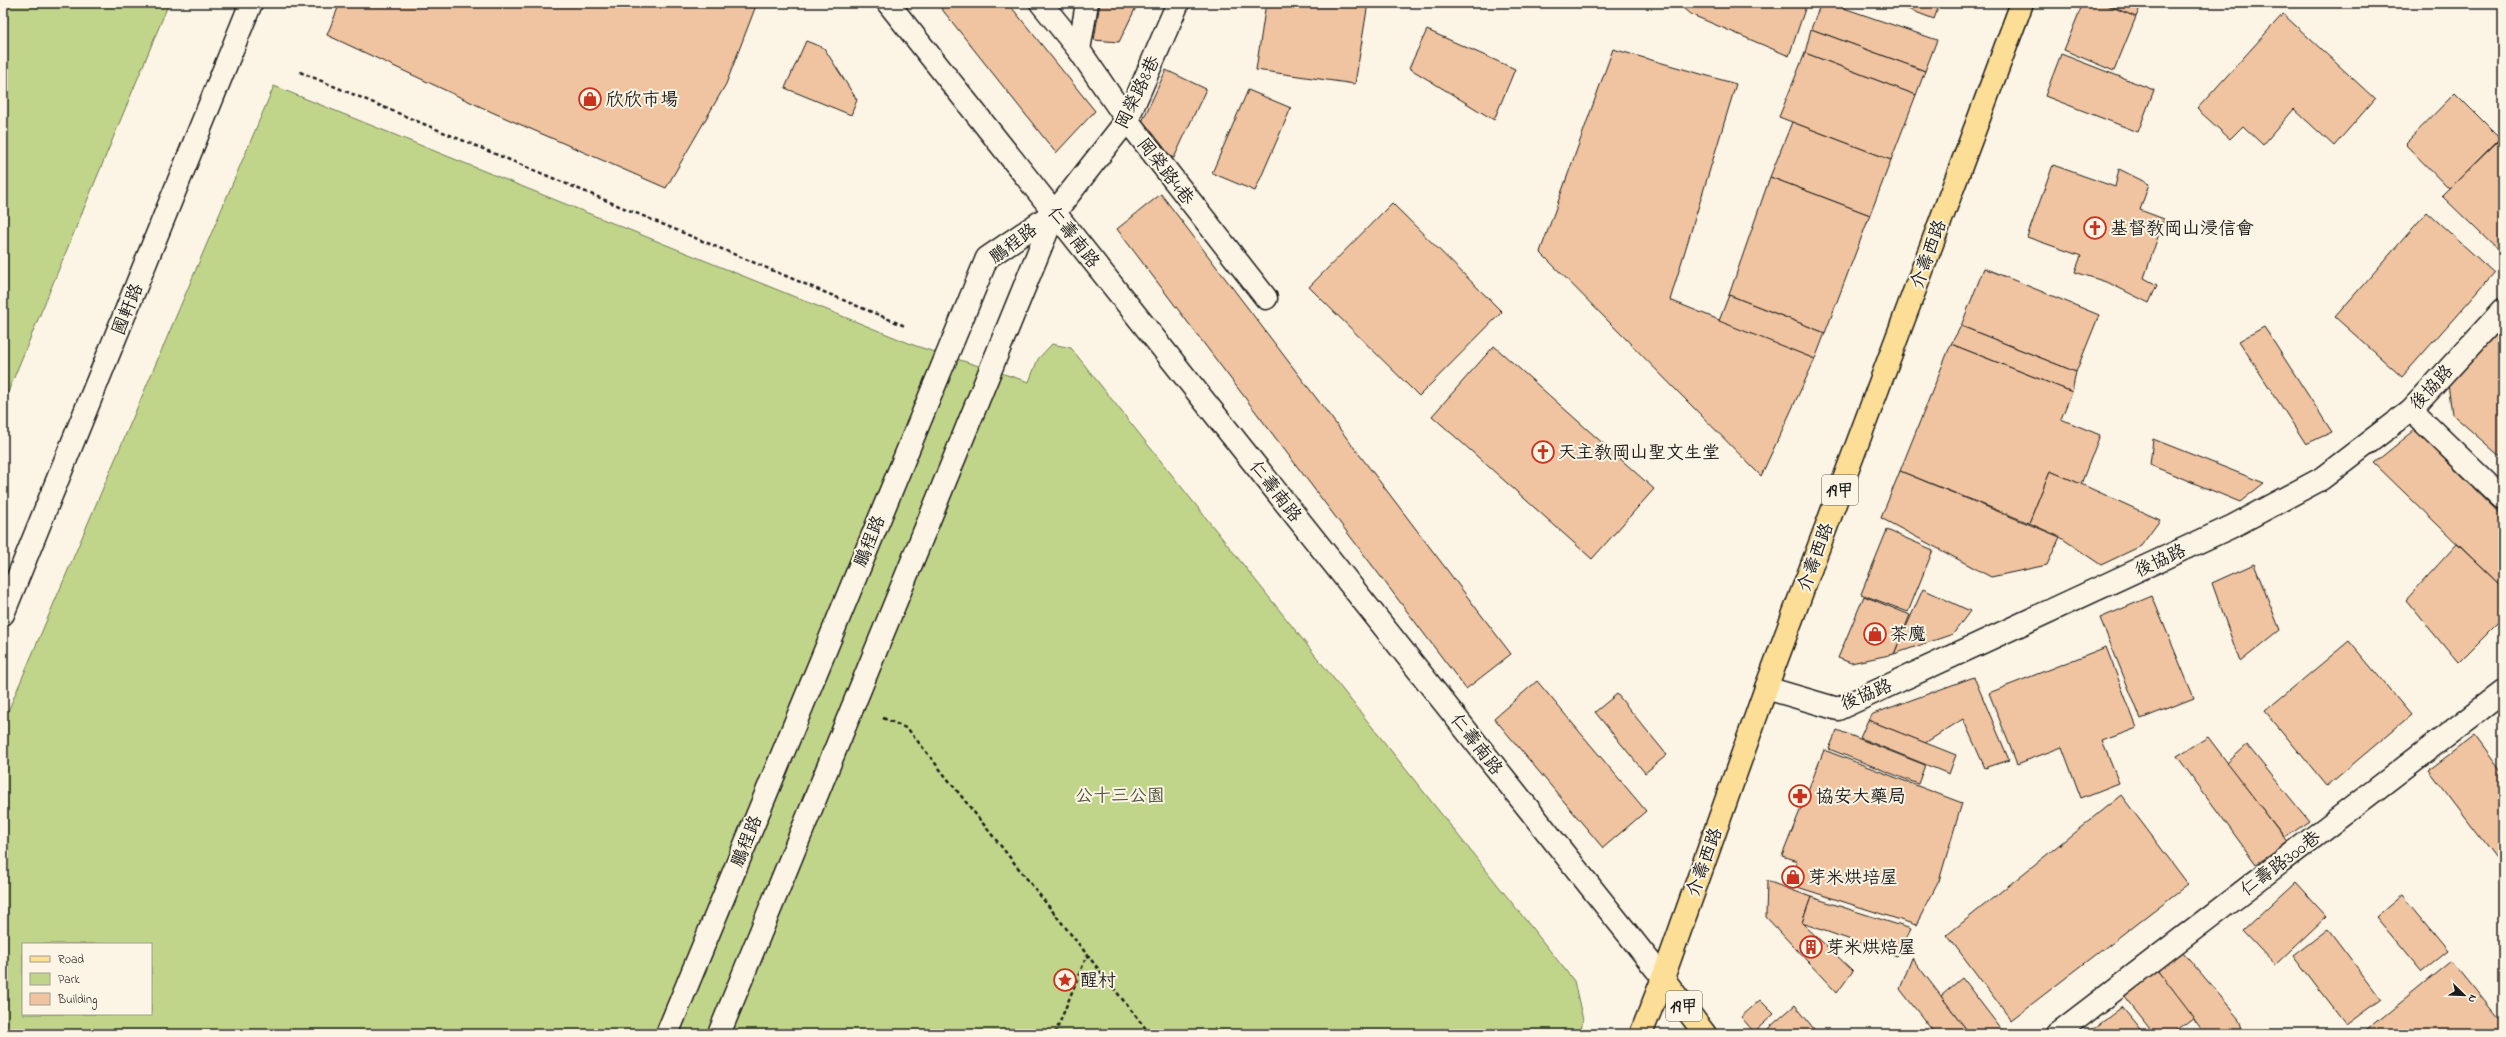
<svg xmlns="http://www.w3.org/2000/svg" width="2506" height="1037" font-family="'Indie Flower','LXGW WenKai TC',sans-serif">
  <rect width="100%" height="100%" fill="#fcf5e5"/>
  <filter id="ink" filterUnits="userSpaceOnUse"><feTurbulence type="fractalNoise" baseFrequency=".025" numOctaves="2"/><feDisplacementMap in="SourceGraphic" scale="8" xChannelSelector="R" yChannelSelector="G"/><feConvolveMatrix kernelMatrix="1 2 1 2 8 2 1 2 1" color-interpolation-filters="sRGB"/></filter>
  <g filter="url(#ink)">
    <!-- green -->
    <g fill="#c1d58a" stroke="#6e7853" fill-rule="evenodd">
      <polygon points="3,3 169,3 3,404"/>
      <path d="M274,86L916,346L1029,382L1038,359L1052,344L1071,348L1574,981L1583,1020L1580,1034H3V723ZM23,944H151V1014H23Z"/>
    </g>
    <!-- building -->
    <g fill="#f0c4a0" stroke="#1c1c1c">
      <polygon points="340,3 757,3 726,84 666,188 494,113 327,35"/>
      <polygon points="937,3 1008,3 1095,111 1056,153"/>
      <polygon points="1100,3 1138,3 1119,42 1094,40"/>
      <polygon points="1266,3 1368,3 1355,84 1256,70"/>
      <polygon points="1677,3 1807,3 1789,56 1690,14"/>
      <polygon points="1821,3 1829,3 1937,40 1925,71 1811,29"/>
      <polygon points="1892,3 1940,3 1934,19"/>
      <polygon points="2083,3 2103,3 2136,17 2114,71 2064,50"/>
      <polygon points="2103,3 2142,3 2136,17"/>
      <polygon points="2283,14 2375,99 2334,146 2294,109 2263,145 2243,126 2230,139 2197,109"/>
      <polygon points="1811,29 1925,71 1916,95 1805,53"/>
      <polygon points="1427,30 1515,69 1494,120 1409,68"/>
      <polygon points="806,41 824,48 857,100 851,115 785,88"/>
      <polygon points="1613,49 1736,84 1670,300 1815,359 1761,476 1540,252"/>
      <polygon points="1805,53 1916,95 1891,160 1779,117"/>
      <polygon points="2061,54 2154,90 2138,132 2045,96"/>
      <polygon points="1166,70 1206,89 1174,158 1134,139"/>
      <polygon points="1248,90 1291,108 1255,191 1212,173"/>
      <polygon points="2455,93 2500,138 2449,189 2405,144"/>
      <polygon points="1792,122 1891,160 1870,215 1770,177"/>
      <polygon points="2503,136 2503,255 2442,196"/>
      <polygon points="2053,165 2115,187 2119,169 2149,184 2140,210 2164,219 2144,278 2157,285 2149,303 2109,283 2075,272 2081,256 2027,237"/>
      <polygon points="1770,177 1870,215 1825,333 1729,295"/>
      <polygon points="1161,194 1511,654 1466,689 1117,229"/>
      <polygon points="1392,203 1502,312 1419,396 1309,287"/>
      <polygon points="2427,212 2494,273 2402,377 2335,317"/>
      <polygon points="1984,268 2099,315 2076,372 1961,326"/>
      <polygon points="1729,295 1825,333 1815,359 1719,321"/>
      <polygon points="1961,326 2076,372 2072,392 1951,344"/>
      <polygon points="2264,327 2332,432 2306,444 2239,341"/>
      <polygon points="2503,328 2503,459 2452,414 2448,384"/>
      <polygon points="1951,344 2072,392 2061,419 2100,435 2081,484 2050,471 2029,523 1900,471"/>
      <polygon points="1494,346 1654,489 1592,559 1432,416"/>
      <polygon points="2415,430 2503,517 2503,588 2374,463"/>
      <polygon points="2153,439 2264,483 2240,502 2150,465"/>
      <polygon points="1900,471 2060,537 2047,565 1991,577 1881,518"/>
      <polygon points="2050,471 2081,484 2160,520 2141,546 2101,565 2060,537 2029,523"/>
      <polygon points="1887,530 1933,550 1908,612 1861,594"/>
      <polygon points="2457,544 2503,588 2503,618 2458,663 2406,600"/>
      <polygon points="2254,564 2280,630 2240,662 2212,583"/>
      <polygon points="1923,589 1970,611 1953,634 1894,654"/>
      <polygon points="1864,596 1910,615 1894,654 1851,663 1838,658"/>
      <polygon points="2152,596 2194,698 2141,719 2100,618"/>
      <polygon points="2349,641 2411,715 2327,786 2265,711"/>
      <polygon points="2106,647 2137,728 2102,741 2119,783 2081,798 2062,747 2017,764 1989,693"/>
      <polygon points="1974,677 2009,760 1985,768 1963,719 1925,743 1868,720 1873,714"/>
      <polygon points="1537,681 1646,811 1603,848 1494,718"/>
      <polygon points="1617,694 1667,755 1645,773 1595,712"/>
      <polygon points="1868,720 1956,755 1949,774 1860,738"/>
      <polygon points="1837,730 1925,765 1918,784 1829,749"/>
      <polygon points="2475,735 2503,773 2502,866 2429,770"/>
      <polygon points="2208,737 2289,844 2256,864 2177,756"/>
      <polygon points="2247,745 2309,821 2285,838 2227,763"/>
      <polygon points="1824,750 1962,803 1939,881 1916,925 1788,884 1797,861 1782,856"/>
      <polygon points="2121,795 2188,884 2011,1020 1947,935"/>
      <polygon points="1767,881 1811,897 1802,923 1853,971 1837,993 1766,917"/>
      <polygon points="2296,882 2327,916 2275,965 2243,931"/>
      <polygon points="2402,895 2448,951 2422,972 2376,917"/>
      <polygon points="1811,897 1911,929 1897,956 1802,923"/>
      <polygon points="2328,929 2381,999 2346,1025 2293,956"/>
      <polygon points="2503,935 2503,946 2498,940"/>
      <polygon points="2183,952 2238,1017 2244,1034 2205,1034 2158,970"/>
      <polygon points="1912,958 1970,1034 1935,1034 1900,989"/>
      <polygon points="2452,961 2503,1024 2503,1034 2362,1034"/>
      <polygon points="2158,970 2194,1017 2172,1034 2154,1034 2124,996"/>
      <polygon points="1962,978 2005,1034 1970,1034 1941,996"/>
      <polygon points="1760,1000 1774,1014 1754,1032 1741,1017"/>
      <polygon points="1795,1005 1818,1034 1762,1034"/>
      <polygon points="2122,1007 2144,1034 2087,1034"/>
    </g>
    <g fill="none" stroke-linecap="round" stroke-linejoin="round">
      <!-- minor casing -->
      <g stroke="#1c1c1c" stroke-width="25">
        <g id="minor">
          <polyline points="888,3 1663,978"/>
          <polyline points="1041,3 1079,50 1127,120 1266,298"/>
          <polyline points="1079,50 1087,3"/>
          <polyline points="2411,410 2503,499"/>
          <polyline points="3,614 251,3"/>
          <polyline points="1766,688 1838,709 2233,526 2321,479 2411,410 2503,310"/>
          <polyline points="667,1034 987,258 1055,212"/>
          <polyline points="719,1034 1055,212 1127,120 1178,3"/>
          <polyline points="2057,1034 2503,692"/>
        </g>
      </g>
      <!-- major casing -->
      <g stroke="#1c1c1c" stroke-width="25">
        <g id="major">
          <polyline points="1663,978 1705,1034"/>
          <polyline points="1641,1034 1663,978 1766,688 2022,3"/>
        </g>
      </g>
      <!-- path -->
      <g stroke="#1c1c1c" stroke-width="2.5" stroke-dasharray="4 3" stroke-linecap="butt">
        <polyline points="300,72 905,326"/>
        <polyline points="883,718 908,729 1150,1034"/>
        <polyline points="1055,1034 1087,955"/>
      </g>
      <!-- minor -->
      <use href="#minor" stroke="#fcf5e5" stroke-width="22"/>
      <!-- major -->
      <use href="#major" stroke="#fdde96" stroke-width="22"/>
    </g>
  </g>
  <!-- icons -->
  <defs>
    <g id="shop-ring" transform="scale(1.15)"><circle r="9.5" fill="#fcf5e5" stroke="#c8321e" stroke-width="1.5"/><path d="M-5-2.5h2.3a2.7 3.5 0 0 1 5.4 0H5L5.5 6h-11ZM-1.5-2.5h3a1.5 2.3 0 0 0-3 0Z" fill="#c8321e"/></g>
    <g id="church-ring" transform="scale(1.15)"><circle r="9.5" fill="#fcf5e5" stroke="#c8321e" stroke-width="1.5"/><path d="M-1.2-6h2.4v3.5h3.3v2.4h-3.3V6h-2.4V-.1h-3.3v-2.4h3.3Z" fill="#c8321e"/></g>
    <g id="pharmacy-ring" transform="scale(1.15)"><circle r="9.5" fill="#fcf5e5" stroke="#c8321e" stroke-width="1.5"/><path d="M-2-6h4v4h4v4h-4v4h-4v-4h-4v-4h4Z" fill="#c8321e"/></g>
    <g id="building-ring" transform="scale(1.15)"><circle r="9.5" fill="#fcf5e5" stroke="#c8321e" stroke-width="1.5"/><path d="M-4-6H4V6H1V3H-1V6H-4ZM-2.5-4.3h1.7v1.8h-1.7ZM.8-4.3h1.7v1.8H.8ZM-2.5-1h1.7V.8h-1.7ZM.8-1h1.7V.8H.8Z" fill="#c8321e"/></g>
    <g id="sight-ring" transform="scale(1.15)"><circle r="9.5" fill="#fcf5e5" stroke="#c8321e" stroke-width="1.5"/><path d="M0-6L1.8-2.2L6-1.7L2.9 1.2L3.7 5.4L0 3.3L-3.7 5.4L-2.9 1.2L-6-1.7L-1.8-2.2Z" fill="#c8321e"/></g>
  </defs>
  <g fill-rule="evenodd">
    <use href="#shop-ring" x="590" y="99"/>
    <use href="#church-ring" x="2095" y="228"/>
    <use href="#church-ring" x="1543" y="452"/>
    <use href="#shop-ring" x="1875" y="634"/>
    <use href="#pharmacy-ring" x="1800" y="796"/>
    <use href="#shop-ring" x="1793" y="877"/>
    <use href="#building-ring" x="1811" y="947"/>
    <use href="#sight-ring" x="1065" y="980"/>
  </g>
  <g text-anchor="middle" stroke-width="4" stroke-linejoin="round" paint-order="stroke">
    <!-- shield labels -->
    <g fill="#fcf5e5" stroke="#5f5d58" stroke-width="1">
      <rect x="1822" y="475" width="36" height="30" rx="3"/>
      <rect x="1666" y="991" width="36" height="30" rx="3"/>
    </g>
    <g font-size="17" font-weight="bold" fill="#1c1c1c">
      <text x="1840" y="496">19甲</text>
      <text x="1684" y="1012">19甲</text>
    </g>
    <!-- street labels -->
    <g font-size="18" fill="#1c1c1c" stroke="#fcf5e5">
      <text transform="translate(1137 92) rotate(-64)" y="6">岡榮路8巷</text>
      <text transform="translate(1166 171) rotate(52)" y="6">岡榮路4巷</text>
      <text transform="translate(1074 237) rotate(52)" y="6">仁壽南路</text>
      <text transform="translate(1013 243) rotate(-37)" y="6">鵬程路</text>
      <text transform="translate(1928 254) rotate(-70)" y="6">介壽西路</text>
      <text transform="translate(127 309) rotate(-68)" y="6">國軒路</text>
      <text transform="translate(2431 387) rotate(-47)" y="6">後協路</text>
      <text transform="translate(1276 491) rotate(52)" y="6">仁壽南路</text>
      <text transform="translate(869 541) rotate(-68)" y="6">鵬程路</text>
      <text transform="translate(1815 557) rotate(-70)" y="6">介壽西路</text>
      <text transform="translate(2160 560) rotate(-25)" y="6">後協路</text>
      <text transform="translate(1866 694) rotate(-22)" y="6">後協路</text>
      <text transform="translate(1477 744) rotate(52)" y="6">仁壽南路</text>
      <text transform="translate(746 841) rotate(-68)" y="6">鵬程路</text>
      <text transform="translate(1704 862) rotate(-70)" y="6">介壽西路</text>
      <text transform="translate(2280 863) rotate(-37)" y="6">仁壽路300巷</text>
    </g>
    <!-- poi labels -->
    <g font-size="18" fill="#1c1c1c" stroke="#fcf5e5" text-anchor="start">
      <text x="606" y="105">欣欣市場</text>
      <text x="2110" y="234">基督教岡山浸信會</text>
      <text x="1558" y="458">天主教岡山聖文生堂</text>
      <text x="1890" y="640">茶魔</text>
      <text x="1816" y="802">協安大藥局</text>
      <text x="1808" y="883">芽米烘培屋</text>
      <text x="1826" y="953">芽米烘焙屋</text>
      <text x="1080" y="986">醒村</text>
    </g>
    <!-- park labels -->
    <g font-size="18" fill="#4e543d" stroke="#fcf5e5">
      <text x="1120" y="801">公十三公園</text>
    </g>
  </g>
  <!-- margin -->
  <rect width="2506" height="1037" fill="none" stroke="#fcf5e5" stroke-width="16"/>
  <rect x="8" y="8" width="2490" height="1021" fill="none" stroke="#1c1c1c" stroke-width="1.5" filter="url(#ink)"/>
  <!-- legend -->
  <rect x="22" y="943" width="130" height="72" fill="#fcf5e5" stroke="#a29e95"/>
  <rect x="30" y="956" width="20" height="6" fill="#fdde96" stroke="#a29e95"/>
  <text x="58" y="963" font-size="12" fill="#1c1c1c">Road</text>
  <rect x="30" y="973" width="20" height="12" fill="#c1d58a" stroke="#a29e95"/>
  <text x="58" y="983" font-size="12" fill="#1c1c1c">Park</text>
  <rect x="30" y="993" width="20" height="12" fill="#f0c4a0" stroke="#a29e95"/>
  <text x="58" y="1003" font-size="12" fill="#1c1c1c">Building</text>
  <!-- north arrow -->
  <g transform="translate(2464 995) rotate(113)" stroke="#fcf5e5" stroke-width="3" paint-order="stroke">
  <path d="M0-3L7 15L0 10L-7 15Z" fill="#1c1c1c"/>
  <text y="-6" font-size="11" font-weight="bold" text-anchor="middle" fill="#1c1c1c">N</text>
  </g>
</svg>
